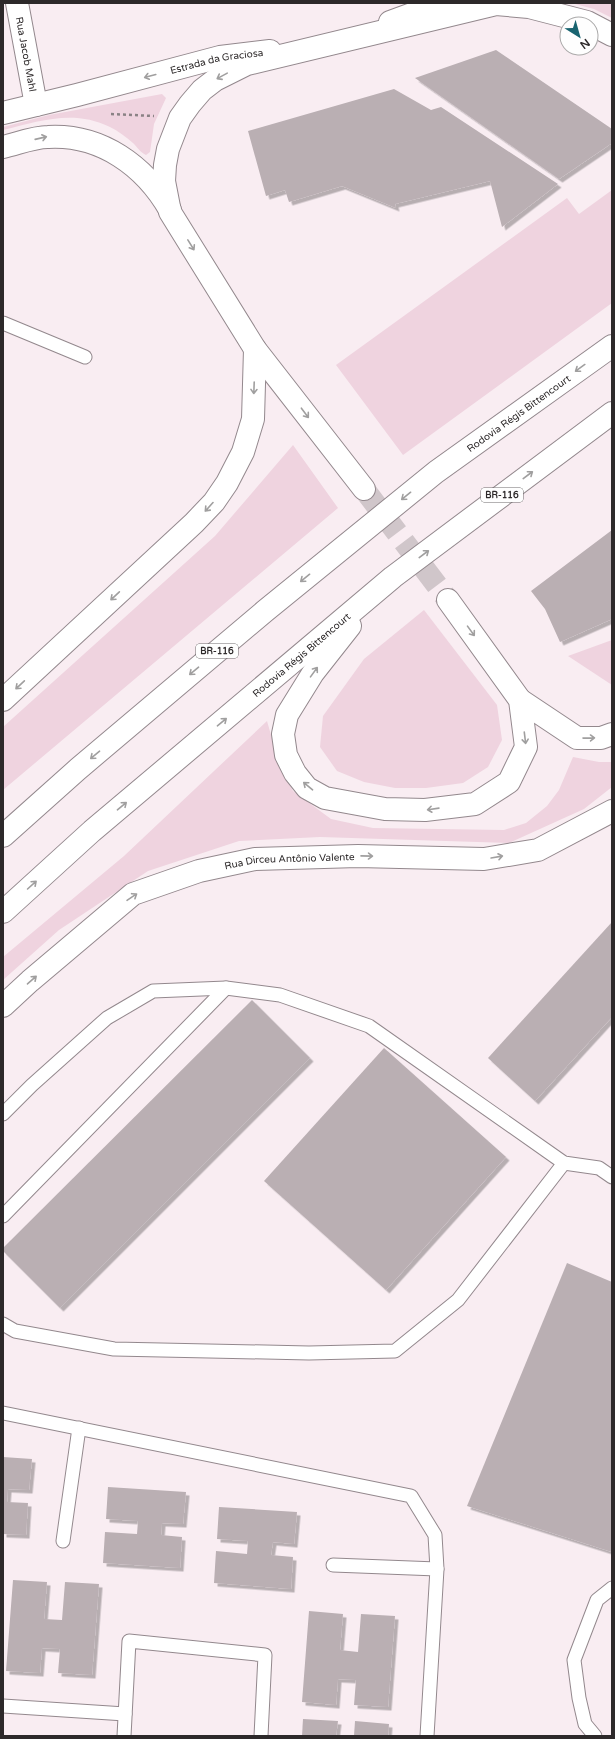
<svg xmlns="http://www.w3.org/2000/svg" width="615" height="1739" font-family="'Varela Round',sans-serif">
  <defs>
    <filter id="shadow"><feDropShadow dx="3.5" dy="3.5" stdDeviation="0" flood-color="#0004"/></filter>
  </defs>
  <rect width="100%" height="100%" fill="#f9edf2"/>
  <!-- green -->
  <g fill="#efd3df">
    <polygon points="571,3 612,3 612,18 594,9"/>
    <path d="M162,94L166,98L154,124L150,152L146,155C141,153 137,147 133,143C126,137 118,131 110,127C74,109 39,121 3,130V127L49,115Z"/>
    <polygon points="612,190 612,303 403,455 336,365 567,198 579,214"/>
    <polygon points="293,445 338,508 3,790 3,727 215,536"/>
    <polygon points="424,610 497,705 502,740 488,767 463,783 426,788 395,788 364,782 337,771 320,747 323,716 364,659"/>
    <polygon points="612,640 612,685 568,656"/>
    <polygon points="267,721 280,766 293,791 331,819 373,828 504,830 526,823 547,806 559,790 573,757 599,762 612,762 612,787 584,809 509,843 320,837 239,841 148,871 59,930 3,980 3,957 124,856"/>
  </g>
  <!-- building -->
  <g fill="#baafb3" filter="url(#shadow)">
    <polygon points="496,50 612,129 612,143 559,179 415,78"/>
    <polygon points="394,89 431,110 441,107 558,184 502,227 490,181 395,204 396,208 342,186 289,202 285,190 266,196 248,131"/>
    <polygon points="612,530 612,619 560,642 545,609 531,591"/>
    <polygon points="612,922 612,1017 535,1101 488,1058"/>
    <polygon points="252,1000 310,1058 60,1308 3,1251 3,1248"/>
    <polygon points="384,1048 506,1157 386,1290 264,1181"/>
    <polygon points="567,1263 612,1282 612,1552 467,1506"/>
    <polygon points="3,1457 32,1459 29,1490 8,1489 7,1502 28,1503 26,1535 3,1534"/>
    <polygon points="108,1487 186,1492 183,1524 162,1523 161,1535 182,1537 180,1568 103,1563 105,1532 137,1534 138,1521 106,1519"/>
    <polygon points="219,1507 297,1512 294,1544 273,1542 271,1555 293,1557 291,1589 214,1583 216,1551 247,1554 248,1541 217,1539"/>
    <polygon points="13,1580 47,1582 44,1619 62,1620 65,1582 99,1584 92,1675 58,1673 60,1649 42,1648 40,1673 6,1671"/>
    <polygon points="309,1611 343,1614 340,1650 358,1652 361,1614 395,1616 388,1707 354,1705 356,1680 338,1679 336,1705 302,1702"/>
    <polygon points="303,1719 338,1721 336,1736 302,1736"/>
    <polygon points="355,1721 389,1724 388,1736 354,1736"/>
  </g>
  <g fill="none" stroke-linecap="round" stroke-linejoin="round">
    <!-- motorway-tunnel -->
    <polyline stroke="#d0c6ca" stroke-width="22" stroke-dasharray="22 11" stroke-linecap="butt" points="364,489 448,600"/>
    <!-- service casing -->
    <g stroke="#93888d" stroke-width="15">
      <g id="service">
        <polyline points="3,323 85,357"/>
        <polyline points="3,1114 32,1085 107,1018 153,991 226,988 280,995 369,1026 564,1163 599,1168 612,1177"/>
        <polyline points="3,1216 226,988"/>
        <polyline points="3,1324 15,1331 114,1349 309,1353 395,1351 458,1300 564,1163"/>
        <polyline points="3,1413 411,1496 435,1535 437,1569 427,1736"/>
        <polyline points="63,1541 79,1428"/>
        <polyline points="333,1565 437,1569"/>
        <polyline points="3,1706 125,1714"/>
        <polyline points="124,1736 129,1641 265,1655 261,1736"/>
        <polyline points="595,1736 585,1724 579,1698 574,1660 597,1600 612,1588"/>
      </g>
    </g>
    <!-- minor casing -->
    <g stroke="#93888d" stroke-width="24">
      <g id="minor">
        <path id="s1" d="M17,3L36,105"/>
      </g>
    </g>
    <!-- tertiary casing -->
    <g stroke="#93888d" stroke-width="24">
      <g id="tertiary">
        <path id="s2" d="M3,1006L30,981L133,894L199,871L255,859L358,856L484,859L538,850L612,811"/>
      </g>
    </g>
    <!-- secondary casing -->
    <g stroke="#93888d" stroke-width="24">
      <polyline id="secondary" points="520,700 577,738 601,738 612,734"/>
    </g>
    <!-- primary casing -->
    <g stroke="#93888d" stroke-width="24">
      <g id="primary">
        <polyline points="390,22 420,11 452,3"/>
        <path id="s3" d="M3,113L77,95L220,57L270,51"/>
        <path d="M3,147C17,144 33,137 48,137C101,134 145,166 170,210"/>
      </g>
    </g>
    <!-- motorway casing -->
    <g stroke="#93888d" stroke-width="24">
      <g id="motorway">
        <polyline points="364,489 255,349 170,212 164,181 165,165 168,149 180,118 190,104 202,90 215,80 247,64 496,4 529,7 587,22 612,35"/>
        <polyline points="350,626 313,673 287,715 283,734 286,755 295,773 307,788 325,798 385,809 425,810 475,804 509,782 526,747 520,700 448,600"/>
        <polyline points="3,700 194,523 214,502 227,483 243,452 253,419 255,349"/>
        <path id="s4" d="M3,836L78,769L265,611L436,472L612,346"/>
        <path id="s5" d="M3,912L92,831L393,577L612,413"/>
      </g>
    </g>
    <!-- path -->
    <polyline stroke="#8a8285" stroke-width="2.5" stroke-dasharray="3 3" stroke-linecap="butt" points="111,114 154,116"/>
    <!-- service -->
    <use href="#service" stroke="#fff" stroke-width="13"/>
    <!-- minor -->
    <use href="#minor" stroke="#fff" stroke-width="22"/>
    <!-- tertiary -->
    <use href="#tertiary" stroke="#fff" stroke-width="22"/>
    <!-- secondary -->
    <use href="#secondary" stroke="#fff" stroke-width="22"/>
    <!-- primary -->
    <use href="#primary" stroke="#fff" stroke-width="22"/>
    <!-- motorway -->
    <use href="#motorway" stroke="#fff" stroke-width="22"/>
  </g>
  <!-- one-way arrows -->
  <defs><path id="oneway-shaft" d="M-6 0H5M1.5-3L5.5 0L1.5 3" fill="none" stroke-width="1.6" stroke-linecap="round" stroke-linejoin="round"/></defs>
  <g stroke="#a09f9f">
    <use href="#oneway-shaft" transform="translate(150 76) rotate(165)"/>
    <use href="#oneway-shaft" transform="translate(222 76) rotate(151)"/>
    <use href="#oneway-shaft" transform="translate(41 138) rotate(-13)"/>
    <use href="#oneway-shaft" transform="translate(191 245) rotate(58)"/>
    <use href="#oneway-shaft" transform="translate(580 368) rotate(144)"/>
    <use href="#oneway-shaft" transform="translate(254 388) rotate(92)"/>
    <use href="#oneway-shaft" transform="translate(305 413) rotate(53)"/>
    <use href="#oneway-shaft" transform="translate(528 475) rotate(-37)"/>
    <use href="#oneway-shaft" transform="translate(406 496) rotate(141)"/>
    <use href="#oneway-shaft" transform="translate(209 507) rotate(132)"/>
    <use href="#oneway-shaft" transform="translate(424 554) rotate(-37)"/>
    <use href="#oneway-shaft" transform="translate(305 578) rotate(141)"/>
    <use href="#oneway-shaft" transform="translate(115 596) rotate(137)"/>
    <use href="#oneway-shaft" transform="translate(471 631) rotate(54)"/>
    <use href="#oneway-shaft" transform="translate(194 671) rotate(140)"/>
    <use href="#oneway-shaft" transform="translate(314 672) rotate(-54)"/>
    <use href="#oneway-shaft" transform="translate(20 685) rotate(137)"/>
    <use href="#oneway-shaft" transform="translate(222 722) rotate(-40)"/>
    <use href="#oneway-shaft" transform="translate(525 738) rotate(83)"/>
    <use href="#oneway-shaft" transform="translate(589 738) rotate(-1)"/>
    <use href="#oneway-shaft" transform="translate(95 755) rotate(140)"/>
    <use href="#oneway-shaft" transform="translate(308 786) rotate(-140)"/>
    <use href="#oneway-shaft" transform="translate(122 806) rotate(-40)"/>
    <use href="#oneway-shaft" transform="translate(433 809) rotate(172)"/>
    <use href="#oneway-shaft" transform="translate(367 856) rotate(1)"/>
    <use href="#oneway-shaft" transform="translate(497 857) rotate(-10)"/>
    <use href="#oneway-shaft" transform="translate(32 885) rotate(-42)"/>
    <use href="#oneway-shaft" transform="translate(132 897) rotate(-34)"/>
    <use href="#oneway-shaft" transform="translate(32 980) rotate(-41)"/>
  </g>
  <g text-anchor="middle" stroke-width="4" stroke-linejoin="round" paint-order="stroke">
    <!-- shield labels -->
    <g fill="#fefefe" stroke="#6c696a" stroke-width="1">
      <rect x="481" y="488" width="42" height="14" rx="3"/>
      <rect x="196" y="644" width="42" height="14" rx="3"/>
    </g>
    <g font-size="9" font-weight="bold" fill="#2d292a">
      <text x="502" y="498">BR-116</text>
      <text x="217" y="654">BR-116</text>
    </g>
    <!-- street labels -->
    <g font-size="10" fill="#2d292a" stroke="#fefefe">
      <text dy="4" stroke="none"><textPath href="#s1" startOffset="52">Rua Jacob Mahl</textPath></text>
      <text dy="4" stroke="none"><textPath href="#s3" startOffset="220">Estrada da Graciosa</textPath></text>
      <text dy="4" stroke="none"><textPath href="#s4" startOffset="667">Rodovia Régis Bittencourt</textPath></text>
      <text dy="4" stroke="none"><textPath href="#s5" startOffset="394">Rodovia Régis Bittencourt</textPath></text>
      <text dy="4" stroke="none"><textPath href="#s2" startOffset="333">Rua Dirceu Antônio Valente</textPath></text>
    </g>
  </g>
  <!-- border -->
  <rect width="615" height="1739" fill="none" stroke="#2d292a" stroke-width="8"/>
  <!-- north arrow -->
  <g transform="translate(579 36) rotate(143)"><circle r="19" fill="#fefefe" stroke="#aaa9a9"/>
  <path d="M0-3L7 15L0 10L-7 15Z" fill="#196470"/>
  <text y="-6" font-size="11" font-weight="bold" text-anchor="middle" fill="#2d292a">N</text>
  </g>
</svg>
